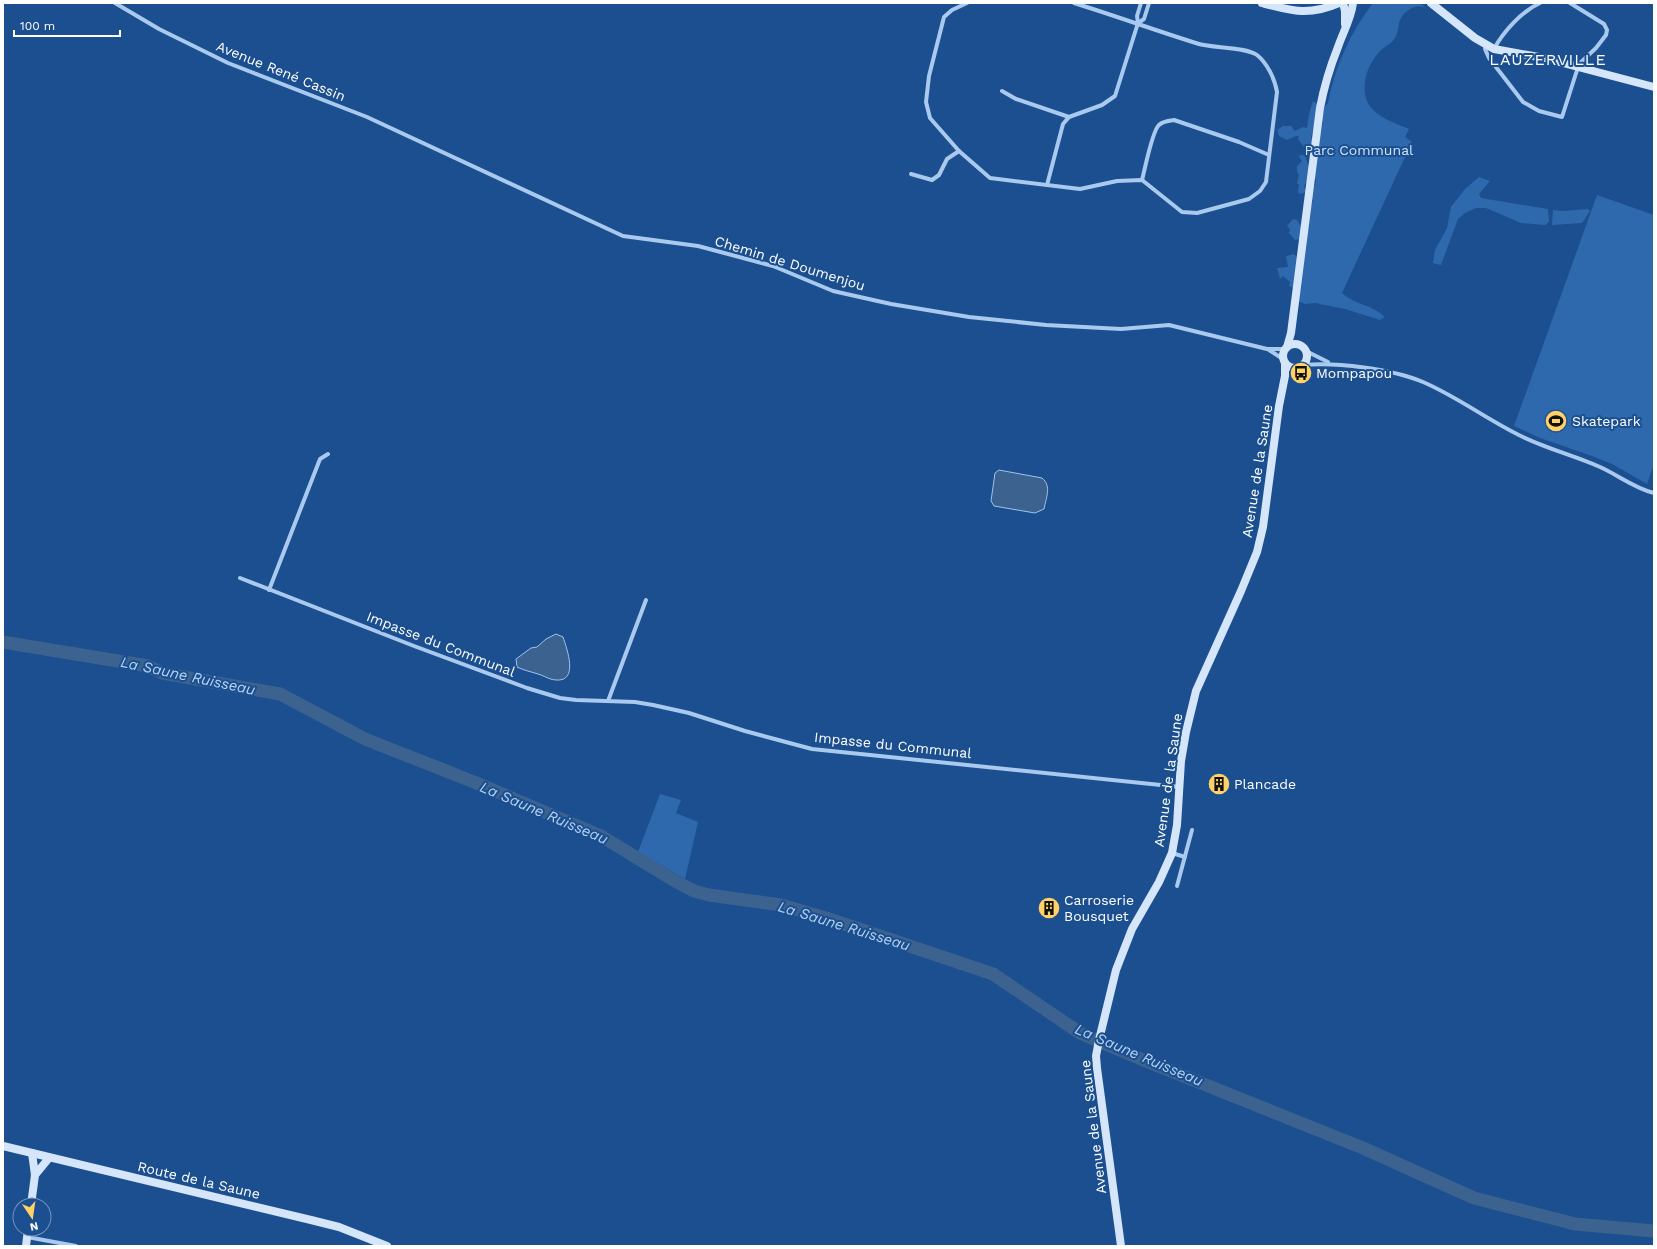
<svg xmlns="http://www.w3.org/2000/svg" width="1657" height="1249" font-family="'Work Sans',sans-serif">
  <rect width="100%" height="100%" fill="#1b4f8f"/>
  <!-- green -->
  <g fill="#2e69ad">
    <path d="M1373,3H1421L1425,7C1414,4 1402,12 1399,23C1398,28 1398,33 1395,38C1392,43 1386,46 1381,50C1369,62 1360,83 1367,101C1373,116 1395,123 1409,129L1405,137L1412,142L1342,293C1355,305 1371,304 1385,317L1380,320L1345,309L1315,303L1305,304L1298,301V290L1289,286L1290,282L1283,276L1280,279L1277,268L1288,267L1286,256L1294,254L1298,258L1300,239L1295,240L1289,233L1290,229L1287,226L1293,219L1297,220L1303,229L1313,200L1309,195L1312,188L1315,185L1316,179L1308,180L1304,186L1306,192L1300,194L1298,192L1299,185L1297,183L1299,174L1297,173V166L1302,161L1299,157L1300,155H1305L1310,171L1323,122L1319,117L1315,123L1311,137L1314,142L1310,149L1306,150L1298,139L1299,136H1296L1287,140L1279,136L1277,130L1283,126H1291L1295,131L1303,127L1307,128L1309,114L1313,101L1324,108L1328,103C1335,66 1350,33 1373,3Z"/>
    <polygon points="1479,177 1490,181 1479,194 1481,198 1548,209 1549,221 1546,225 1521,223 1486,208 1476,208 1465,213 1458,219 1441,265 1433,263 1435,250 1447,228 1451,207 1465,189"/>
    <polygon points="1597,195 1654,215 1654,464 1647,484 1612,464 1592,456 1540,438 1514,426"/>
    <polygon points="1588,209 1590,211 1582,223 1552,225 1553,210 1563,211"/>
    <polygon points="660,794 681,800 676,813 698,822 685,879 638,852"/>
  </g>
  <!-- water -->
  <g fill="#3c6290" stroke="#9cc4f0">
    <path d="M999,470L1042,478C1052,486 1046,498 1044,509L1035,513L994,506L991,501L995,473Z"/>
    <path d="M556,634L563,637C567,649 579,682 556,680C551,680 546,677 541,675C533,672 525,671 517,667L516,659L531,648L537,647L546,639Z"/>
  </g>
  <g fill="none" stroke-linecap="round" stroke-linejoin="round">
    <!-- river -->
    <polyline stroke="#3c6290" stroke-width="13" points="3,642 148,666 162,673 280,694 365,739 474,782 601,836 675,881 694,891 709,895 781,905 829,919 993,974 1080,1033 1141,1059 1363,1148 1474,1198 1575,1224 1654,1231"/>
    <!-- street -->
    <g stroke="#a9c9ee" stroke-width="4">
      <polyline points="115,3 159,29 228,63 367,117 623,236 698,246 773,266 833,291 891,304 969,317 1046,325 1121,329 1169,325 1267,349 1285,349"/>
      <path d="M967,3L952,10L944,17L929,76L926,102L930,118L959,151L990,178L1080,189L1117,181L1142,180L1182,212L1197,213L1249,199L1260,191L1266,182L1277,92C1275,79 1267,63 1257,55C1246,47 1213,48 1199,44C1157,31 1116,16 1074,3"/>
      <polyline points="1138,23 1144,19 1149,3"/>
      <polyline points="1486,45 1485,49 1489,58 1523,102 1539,111 1562,117 1579,64 1596,48 1606,35 1607,30 1604,24 1570,3"/>
      <path d="M1494,49C1503,32 1522,11 1540,3"/>
      <polyline points="1002,91 1016,99 1069,117"/>
      <polyline points="911,174 932,180 939,175 947,159 959,151"/>
      <path d="M1142,180C1145,169 1152,131 1159,125C1163,121 1168,121 1174,120L1239,142L1269,155"/>
      <polyline points="1047,185 1063,124 1069,117 1102,105 1115,96 1138,23 1137,16 1141,3"/>
      <polyline points="1269,350 1283,359"/>
      <polyline points="1306,351 1328,362"/>
      <path d="M1304,365C1336,362 1392,369 1423,382C1458,397 1489,421 1523,437C1548,449 1575,456 1600,467C1618,475 1634,488 1654,493"/>
      <polyline points="240,578 414,646 527,688 560,698 576,700 635,702 653,705 689,713 745,731 812,749 1180,787"/>
      <polyline points="269,590 320,459 328,454"/>
      <polyline points="608,701 646,600"/>
      <polyline points="1172,853 1185,857"/>
      <polyline points="1177,886 1192,830"/>
      <polyline points="27,1237 76,1246"/>
    </g>
    <!-- secondary -->
    <g stroke="#d6e6fa" stroke-width="8">
      <path d="M1262,3C1292,11 1309,16 1339,3"/>
      <polyline points="1343,3 1345,11 1345,24"/>
      <polyline points="1431,3 1475,38 1494,49 1544,58 1654,87"/>
      <circle cx="1295" cy="356" r="12"/>
      <path d="M1287,347L1291,333L1320,108C1324,87 1330,67 1338,47C1343,32 1351,19 1353,3"/>
      <polyline points="3,1146 311,1220 339,1227 387,1246"/>
      <polyline points="35,1175 49,1158"/>
      <polyline points="31,1205 35,1175 32,1153"/>
      <polyline points="26,1246 28,1229"/>
      <polyline points="1121,1246 1097,1068 1096,1056 1099,1040 1116,970 1132,929 1159,882 1172,853 1177,825 1181,761 1186,732 1196,691 1241,591 1257,552 1263,527 1279,406 1285,376 1285,364"/>
    </g>
  </g>
  <!-- icons -->
  <defs>
    <g id="bus-disc" transform="scale(1.15)"><circle r="9.5" fill="#ffd166" stroke="#1b4f8f"/><path d="M-5-6H5V4H4V6H2V4H-2V6H-4V4H-5ZM-3.5-4V0h7V-4ZM-3.5 1.2v1.5H-2V1.2ZM2 1.2v1.5H3.5V1.2Z" fill="#111"/></g>
    <g id="stadium-disc" transform="scale(1.15)"><circle r="9.5" fill="#ffd166" stroke="#1b4f8f"/><path d="M0-5a6.5 5 0 1 0 0 10a6.5 5 0 1 0 0-10ZM-3.5-1.8h7v3.6h-7Z" fill="#111"/></g>
    <g id="building-disc" transform="scale(1.15)"><circle r="9.5" fill="#ffd166" stroke="#1b4f8f"/><path d="M-4-6H4V6H1V3H-1V6H-4ZM-2.5-4.3h1.7v1.8h-1.7ZM.8-4.3h1.7v1.8H.8ZM-2.5-1h1.7V.8h-1.7ZM.8-1h1.7V.8H.8Z" fill="#111"/></g>
  </defs>
  <g fill-rule="evenodd">
    <use href="#bus-disc" x="1301" y="373"/>
    <use href="#stadium-disc" x="1556" y="421"/>
    <use href="#building-disc" x="1219" y="784"/>
    <use href="#building-disc" x="1049" y="908"/>
  </g>
  <g text-anchor="middle" stroke-width="4" stroke-linejoin="round" paint-order="stroke">
    <!-- street labels -->
    <g font-size="14" fill="#fff" stroke="#1b4f8f">
      <text transform="translate(281 71) rotate(22)" y="5">Avenue René Cassin</text>
      <text transform="translate(790 263) rotate(17)" y="5">Chemin de Doumenjou</text>
      <text transform="translate(1257 471) rotate(-81)" y="5">Avenue de la Saune</text>
      <text transform="translate(441 644) rotate(21)" y="5">Impasse du Communal</text>
      <text transform="translate(893 745) rotate(6)" y="5">Impasse du Communal</text>
      <text transform="translate(1168 780) rotate(-82)" y="5">Avenue de la Saune</text>
      <text transform="translate(1093 1127) rotate(-97)" y="5">Avenue de la Saune</text>
      <text transform="translate(199 1180) rotate(13)" y="5">Route de la Saune</text>
    </g>
    <!-- park labels -->
    <g font-size="14" fill="#cfe3fa" stroke="#1b4f8f">
      <text x="1359" y="155">Parc Communal</text>
    </g>
    <!-- poi labels -->
    <g font-size="14" fill="#fff" stroke="#1b4f8f" text-anchor="start">
      <text x="1316" y="378">Mompapou</text>
      <text x="1572" y="426">Skatepark</text>
      <text x="1234" y="789">Plancade</text>
      <text x="1064" y="905">Carroserie<tspan x="1064" dy="16">Bousquet</tspan></text>
    </g>
    <!-- water labels -->
    <g font-size="15" font-style="italic" fill="#b5d3f5" stroke="#1b4f8f">
      <text transform="translate(188 676) rotate(12)" y="5">La Saune Ruisseau</text>
      <text transform="translate(544 813) rotate(23)" y="5">La Saune Ruisseau</text>
      <text transform="translate(844 926) rotate(17)" y="5">La Saune Ruisseau</text>
      <text transform="translate(1139 1055) rotate(23)" y="5">La Saune Ruisseau</text>
    </g>
    <!-- quarter labels -->
    <g font-size="16" letter-spacing="1" fill="#fff" stroke="#1b4f8f">
      <text x="1548" y="65">LAUZERVILLE</text>
    </g>
  </g>
  <!-- border -->
  <rect width="1657" height="1249" fill="none" stroke="#ffffff" stroke-width="8"/>
  <!-- north arrow -->
  <g transform="translate(32 1217) rotate(167)"><circle r="19" fill="#1b4f8f" stroke="#7695bc"/>
  <path d="M0-3L7 15L0 10L-7 15Z" fill="#ffd166"/>
  <text y="-6" font-size="11" font-weight="bold" text-anchor="middle" fill="#ffffff">N</text>
  </g>
  <!-- scale -->
  <path d="M14 30v6h106v-6" fill="none" stroke="#ffffff" stroke-width="2"/>
  <text x="20" y="30" font-size="12" fill="#ffffff" stroke="#1b4f8f" stroke-width="3" paint-order="stroke">100 m</text>
</svg>
